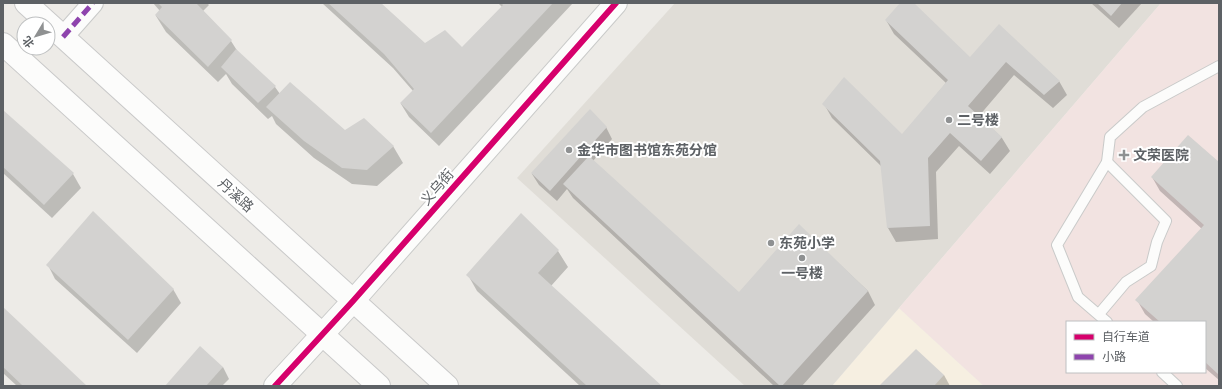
<svg xmlns="http://www.w3.org/2000/svg" width="1222" height="389" font-family="Montserrat,'Noto Sans SC',sans-serif">
  <rect width="100%" height="100%" fill="#edebe7"/>
  <!-- commercial -->
  <polygon fill="#f6efe1" points="899,308 984,386 832,386"/>
  <!-- education -->
  <polygon fill="#e0ddd7" points="675,3 1161,3 832,386 745,386 517,178"/>
  <!-- medical -->
  <path fill="#f2e3e1" fill-rule="evenodd" d="M1161,3H1219V386H984L899,308ZM1067,322H1205V372H1067Z"/>
  <!-- shadow -->
  <g fill="#0003">
    <polygon points="153,3 207,3 209,5 203,11 231,41 238,52 275,87 280,94 345,132 393,146 403,163 377,186 352,184 314,158 276,124 272,116 268,119 232,84 226,74 218,82 166,32 156,16 160,11"/>
    <polygon points="322,3 380,3 425,44 462,48 502,7 498,3 573,3 439,146 409,117 401,104 413,91 393,68"/>
    <polygon points="902,3 912,3 971,59 999,26 1059,81 1067,95 1053,108 1014,75 979,116 1002,138 1010,151 990,174 959,146 936,172 938,239 896,242 888,228 882,167 832,118 824,104 902,136 946,83 894,34 886,20"/>
    <polygon points="1091,3 1142,3 1119,28"/>
    <polygon points="3,111 73,174 81,188 52,218 3,173"/>
    <polygon points="606,127 612,139 593,161 739,293 799,226 868,291 875,305 802,386 774,386 573,198 567,189 557,201 539,185 532,174"/>
    <polygon points="1219,164 1219,380 1205,368 1205,322 1154,322 1145,314 1137,300 1202,229 1160,191 1152,177"/>
    <polygon points="522,215 558,251 568,267 551,286 660,386 580,386 477,291 468,275"/>
    <polygon points="48,265 173,289 181,303 137,353 55,279"/>
    <polygon points="3,308 85,386 17,386 3,373"/>
    <polygon points="223,367 229,379 222,386 166,386"/>
    <polygon points="944,375 950,386 880,386"/>
  </g>
  <!-- building -->
  <g fill="#d3d2d0">
    <polygon points="158,3 196,3 232,40 208,67 155,15 162,7"/>
    <polygon points="328,3 381,3 425,43 445,30 462,47 503,5 501,3 553,3 431,133 400,103 414,89 384,54"/>
    <polygon points="900,3 914,3 970,57 999,24 1060,81 1044,95 1006,62 968,106 1002,137 981,161 950,133 928,158 930,226 887,228 880,161 822,104 844,77 902,134 948,80 885,20"/>
    <polygon points="1097,3 1122,3 1111,16"/>
    <polygon points="236,49 276,86 258,103 221,67"/>
    <polygon points="290,82 345,130 364,118 394,146 367,170 342,168 304,141 266,107"/>
    <polygon points="590,109 607,127 550,191 531,173"/>
    <polygon points="3,110 74,173 44,205 3,167"/>
    <polygon points="1188,135 1219,162 1219,375 1205,362 1205,322 1160,322 1135,300 1204,225 1151,177"/>
    <polygon points="589,156 739,292 799,224 868,291 782,386 780,386 563,184"/>
    <polygon points="93,211 174,289 128,340 46,265"/>
    <polygon points="521,213 559,250 538,273 662,386 587,386 466,275"/>
    <polygon points="3,307 87,386 23,386 3,367"/>
    <polygon points="200,346 223,367 206,386 165,386"/>
    <polygon points="916,349 944,375 934,386 879,386"/>
  </g>
  <g fill="none" stroke-linecap="round" stroke-linejoin="round">
    <!-- service casing -->
    <g stroke="#c9cac9" stroke-width="12">
      <g id="service">
        <polyline points="1099,314 1126,282 1151,266 1157,242 1166,221 1107,162"/>
        <polyline points="1107,322 1078,297 1057,245 1107,162 1110,137 1143,107 1219,66"/>
        <polyline points="1162,372 1177,386"/>
      </g>
    </g>
    <!-- minor casing -->
    <g stroke="#c9cac9" stroke-width="22">
      <polyline id="minor" points="63,37 93,3"/>
    </g>
    <!-- tertiary casing -->
    <g stroke="#c9cac9" stroke-width="24">
      <polyline id="tertiary" points="275,386 353,301 616,3"/>
    </g>
    <!-- secondary casing -->
    <g stroke="#c9c9c9" stroke-width="24">
      <g id="secondary">
        <polyline points="26,3 447,386"/>
        <polyline points="3,44 379,386"/>
      </g>
    </g>
    <!-- service -->
    <use href="#service" stroke="#fcfcfb" stroke-width="10"/>
    <!-- minor -->
    <use href="#minor" stroke="#fcfcfb" stroke-width="20"/>
    <!-- tertiary -->
    <use href="#tertiary" stroke="#fcfcfb" stroke-width="22"/>
    <!-- secondary -->
    <use href="#secondary" stroke="#fcfcfb" stroke-width="22"/>
    <!-- quiet -->
    <polyline stroke="#8e44ad" stroke-width="5" stroke-dasharray="10 5" stroke-linecap="butt" points="63,37 93,3"/>
    <!-- cycleway casing -->
    <g stroke="#fff" stroke-width="8">
      <polyline id="cycleway" points="275,386 353,301 616,3"/>
    </g>
    <!-- cycleway -->
    <use href="#cycleway" stroke="#d6006c" stroke-width="6"/>
  </g>
  <!-- markers -->
  <g fill="#8f9192" stroke="#fff" stroke-width="1.5">
    <circle cx="949" cy="120" r="4"/>
    <circle cx="569" cy="150" r="4"/>
    <path d="M1122 149h4v4h4v4h-4v4h-4v-4h-4v-4h4z"/>
    <circle cx="771" cy="243" r="4"/>
    <circle cx="802" cy="258" r="4"/>
  </g>
  <g text-anchor="middle" stroke-width="4" stroke-linejoin="round" paint-order="stroke">
    <!-- poi labels -->
    <g font-size="14" font-weight="bold" fill="#5d6165" stroke="#fff" text-anchor="start">
      <text x="957" y="125">二号楼</text>
      <text x="577" y="155">金华市图书馆东苑分馆</text>
      <text x="1133" y="160">文荣医院</text>
      <text x="779" y="248">东苑小学</text>
      <text x="802" y="278" text-anchor="middle">一号楼</text>
    </g>
    <!-- street labels -->
    <g font-size="14" fill="#5d6165" stroke="#fff">
      <text transform="translate(437 187) rotate(-49)" y="5">义乌街</text>
      <text transform="translate(236 195) rotate(42)" y="5">丹溪路</text>
    </g>
  </g>
  <!-- border -->
  <rect width="1222" height="389" fill="none" stroke="#5d6165" stroke-width="8"/>
  <!-- legend -->
  <rect x="1066" y="321" width="140" height="52" fill="#ffffff" stroke="#bec0c1"/>
  <rect x="1074" y="334" width="20" height="6" fill="#d6006c" stroke="#bec0c1"/>
  <text x="1102" y="341" font-size="12" fill="#5d6165">自行车道</text>
  <rect x="1074" y="354" width="20" height="6" fill="#8e44ad" stroke="#bec0c1"/>
  <text x="1102" y="361" font-size="12" fill="#5d6165">小路</text>
  <!-- north arrow -->
  <g transform="translate(36 36) rotate(232)"><circle r="19" fill="#ffffff" stroke="#bec0c1"/>
  <path d="M0-3L7 15L0 10L-7 15Z" fill="#8f9192"/>
  <text y="-6" font-size="11" font-weight="bold" text-anchor="middle" fill="#5d6165">北</text>
  </g>
</svg>
